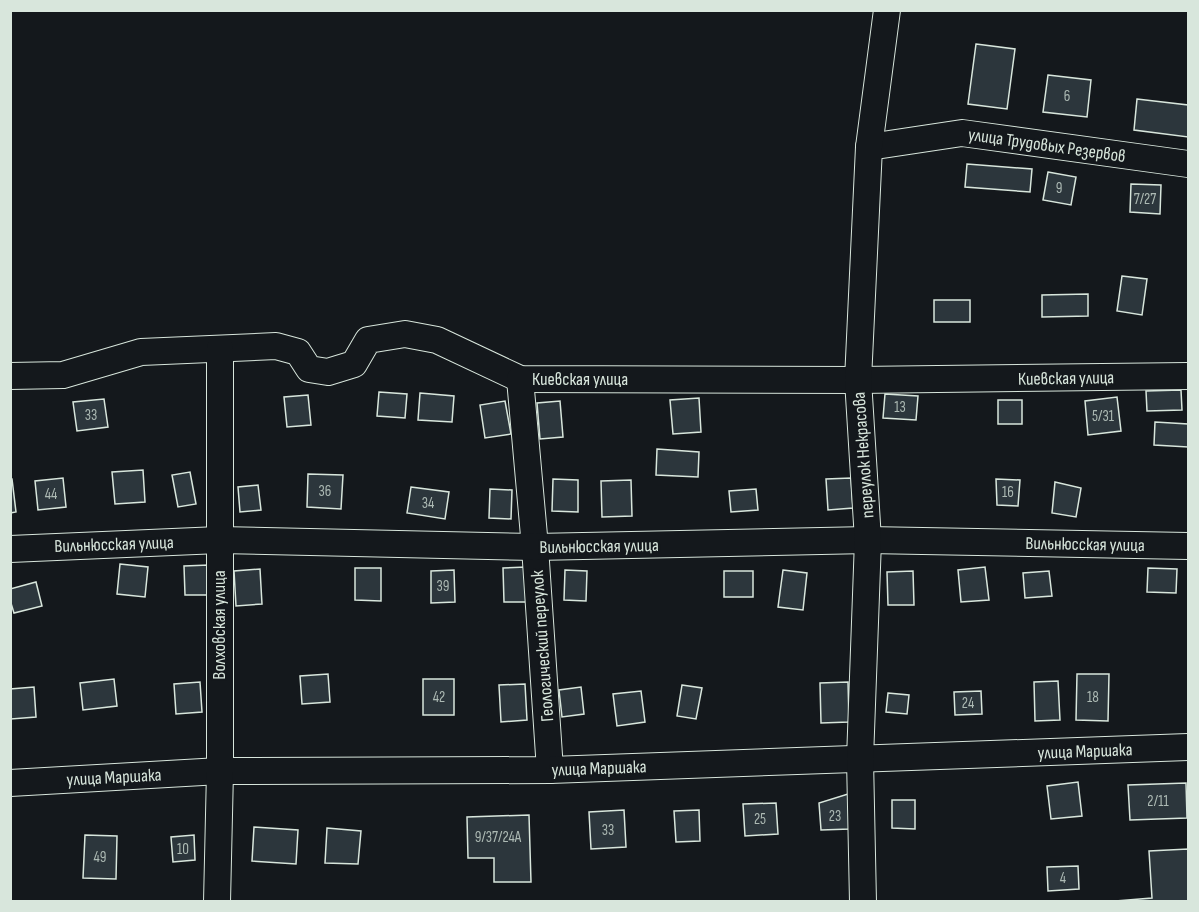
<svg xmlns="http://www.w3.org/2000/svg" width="1199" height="912" font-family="'Sofia Sans Condensed',sans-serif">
  <rect width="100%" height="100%" fill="#14181c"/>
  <!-- building -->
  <g fill="#2c363c" stroke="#d8e6dc" stroke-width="1.5">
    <polygon points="976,44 1015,49 1007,109 968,104"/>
    <polygon points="1048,75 1091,80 1087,117 1043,112"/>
    <polygon points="1137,99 1188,105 1188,137 1134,130"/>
    <polygon points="967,164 1032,169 1030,192 965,187"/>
    <polygon points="1048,172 1076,177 1071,205 1043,200"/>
    <polygon points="1131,184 1161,185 1160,214 1130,212"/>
    <polygon points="1122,276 1147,279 1142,315 1117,311"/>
    <polygon points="1088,294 1088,316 1042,317 1042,295"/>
    <rect x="934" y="300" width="36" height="22"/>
    <polygon points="1181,390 1182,410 1147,411 1146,391"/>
    <polygon points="379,392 407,394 405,418 377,416"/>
    <polygon points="420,393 454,396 452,422 418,420"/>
    <polygon points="885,394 918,396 916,420 883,418"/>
    <polygon points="308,395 311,425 287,427 284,397"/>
    <polygon points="1117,397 1121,431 1088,435 1085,401"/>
    <polygon points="699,398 701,432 673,434 670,400"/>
    <polygon points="104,399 108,427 77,431 73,402"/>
    <rect x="998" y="400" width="24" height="24"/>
    <polygon points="505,401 511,434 485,438 480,405"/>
    <polygon points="560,401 563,437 540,439 537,403"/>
    <polygon points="1155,422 1188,424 1188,447 1154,445"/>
    <polygon points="657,449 699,452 698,477 656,475"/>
    <polygon points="143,470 145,502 115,504 112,472"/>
    <polygon points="190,472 196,504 178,507 172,475"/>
    <polygon points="308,474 343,475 341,509 307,507"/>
    <polygon points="63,478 66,507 38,510 35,481"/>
    <polygon points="851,478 853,508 828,510 826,479"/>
    <polygon points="10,479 12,479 16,512 10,513"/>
    <polygon points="553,479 578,480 578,512 552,511"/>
    <polygon points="996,479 1020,480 1018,506 997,505"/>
    <polygon points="631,480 632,516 602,517 601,481"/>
    <polygon points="1055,482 1081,488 1076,517 1052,513"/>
    <polygon points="258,485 261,510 240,512 238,487"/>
    <polygon points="411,487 449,492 445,519 407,513"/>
    <polygon points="490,489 512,490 511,519 489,518"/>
    <polygon points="756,489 758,510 731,512 729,491"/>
    <polygon points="120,564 148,567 145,597 117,594"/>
    <polygon points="209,565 209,595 185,595 184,566"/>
    <polygon points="526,567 527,602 504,602 503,568"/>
    <polygon points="985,567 989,600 961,602 958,570"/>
    <polygon points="355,568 381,568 381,601 355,600"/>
    <polygon points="1148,568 1177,569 1176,593 1147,592"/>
    <polygon points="260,569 262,604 236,606 234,571"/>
    <polygon points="454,570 455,602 431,603 431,571"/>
    <polygon points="565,570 587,571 586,601 564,600"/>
    <polygon points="783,570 807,573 803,610 778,607"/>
    <rect x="724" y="571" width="29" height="26"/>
    <polygon points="913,571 914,605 888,605 887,572"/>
    <polygon points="1049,571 1052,596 1025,598 1023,573"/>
    <polygon points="36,582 42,606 14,613 10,600 10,589"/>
    <polygon points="328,674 330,702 302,704 300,676"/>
    <polygon points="1077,674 1109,674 1108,721 1076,720"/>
    <polygon points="114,679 117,706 83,710 80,683"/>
    <rect x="423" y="679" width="31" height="36"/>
    <polygon points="1058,681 1060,720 1035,721 1034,682"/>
    <polygon points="200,682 202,712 176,714 174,684"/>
    <polygon points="848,682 849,722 821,723 820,683"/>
    <polygon points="525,684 527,720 501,722 499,685"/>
    <polygon points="682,685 702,688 696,719 677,716"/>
    <polygon points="34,687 36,717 11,719 10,689"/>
    <polygon points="581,687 584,714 562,717 559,690"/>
    <polygon points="641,691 645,722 617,726 613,694"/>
    <polygon points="981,691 982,714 955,715 954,692"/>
    <polygon points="888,693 909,695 907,714 886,712"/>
    <polygon points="1078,782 1082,816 1051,819 1047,786"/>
    <polygon points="1186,783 1187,818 1130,820 1128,785"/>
    <polygon points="848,794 850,829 821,830 819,803"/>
    <polygon points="892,800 915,800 915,829 892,828"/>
    <polygon points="776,803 778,834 745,836 743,804"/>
    <polygon points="624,810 626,847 591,849 589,812"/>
    <polygon points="699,810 700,841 676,842 674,811"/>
    <polygon points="529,815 531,882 494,882 494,858 468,858 467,817"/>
    <polygon points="254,827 298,830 296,864 252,861"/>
    <polygon points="327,828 361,831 358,864 325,863"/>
    <polygon points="85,835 117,836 116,879 83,878"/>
    <polygon points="194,835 195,860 173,862 171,837"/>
    <polygon points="1188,849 1188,902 1103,902 1152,898 1149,851"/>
    <polygon points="1078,866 1079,889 1048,891 1047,867"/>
  </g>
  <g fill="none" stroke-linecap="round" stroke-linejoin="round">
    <!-- minor casing -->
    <g stroke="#d8e6dc" stroke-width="28">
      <g id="minor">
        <polyline points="869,147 962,133 1188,164"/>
        <polyline points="10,376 63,375 141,352 276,346 298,352 309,369 328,372 354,364 368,340 405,334 437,340 520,379 858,380 1188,376"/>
        <polyline points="520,379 535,547 550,770"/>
        <polyline points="10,549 219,540 535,547 868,540 1188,546"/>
        <polyline points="10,783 220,771 550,770 1188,747"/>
        <polyline points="217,902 220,771 220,349"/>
        <polyline points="863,902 860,759 868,540 858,380 869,147 887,10"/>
      </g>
    </g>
    <!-- minor -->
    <use href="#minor" stroke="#14181c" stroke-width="26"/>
  </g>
  <g text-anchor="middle" stroke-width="4.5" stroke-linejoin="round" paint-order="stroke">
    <!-- number labels -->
    <g font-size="15" fill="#adbab4">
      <text x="1067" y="101">6</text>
      <text x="1059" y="193">9</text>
      <text x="1145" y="204">7/27</text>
      <text x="900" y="412">13</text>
      <text x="91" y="420">33</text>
      <text x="1103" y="421">5/31</text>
      <text x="325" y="496">36</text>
      <text x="1008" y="497">16</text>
      <text x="51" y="499">44</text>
      <text x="428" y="508">34</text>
      <text x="443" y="591">39</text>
      <text x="439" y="702">42</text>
      <text x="1093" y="702">18</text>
      <text x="968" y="708">24</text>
      <text x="1158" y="806">2/11</text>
      <text x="835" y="821">23</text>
      <text x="760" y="824">25</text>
      <text x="608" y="835">33</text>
      <text x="498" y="842">9/37/24А</text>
      <text x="183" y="854">10</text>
      <text x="100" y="862">49</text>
      <text x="1063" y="883">4</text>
    </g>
    <!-- street labels -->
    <g font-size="18" fill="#d8e6dc" stroke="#14181c">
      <text transform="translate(1047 145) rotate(8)" y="6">улица Трудовых Резервов</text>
      <text transform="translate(1066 378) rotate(-1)" y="6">Киевская улица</text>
      <text x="580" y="385">Киевская улица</text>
      <text transform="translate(863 455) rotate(-94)" y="6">переулок Некрасова</text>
      <text transform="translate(114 544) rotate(-2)" y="6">Вильнюсская улица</text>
      <text transform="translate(1085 544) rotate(1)" y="6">Вильнюсская улица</text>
      <text transform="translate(599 546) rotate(-1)" y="6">Вильнюсская улица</text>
      <text transform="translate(219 625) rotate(-90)" y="6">Волховская улица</text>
      <text transform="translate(542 646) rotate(-94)" y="6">Геологический переулок</text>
      <text transform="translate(1085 751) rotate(-2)" y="6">улица Маршака</text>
      <text transform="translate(599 768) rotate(-2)" y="6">улица Маршака</text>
      <text transform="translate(114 777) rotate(-3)" y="6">улица Маршака</text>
    </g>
  </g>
  <!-- border -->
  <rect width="1199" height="912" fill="none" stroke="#d8e6dc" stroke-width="24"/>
</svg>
